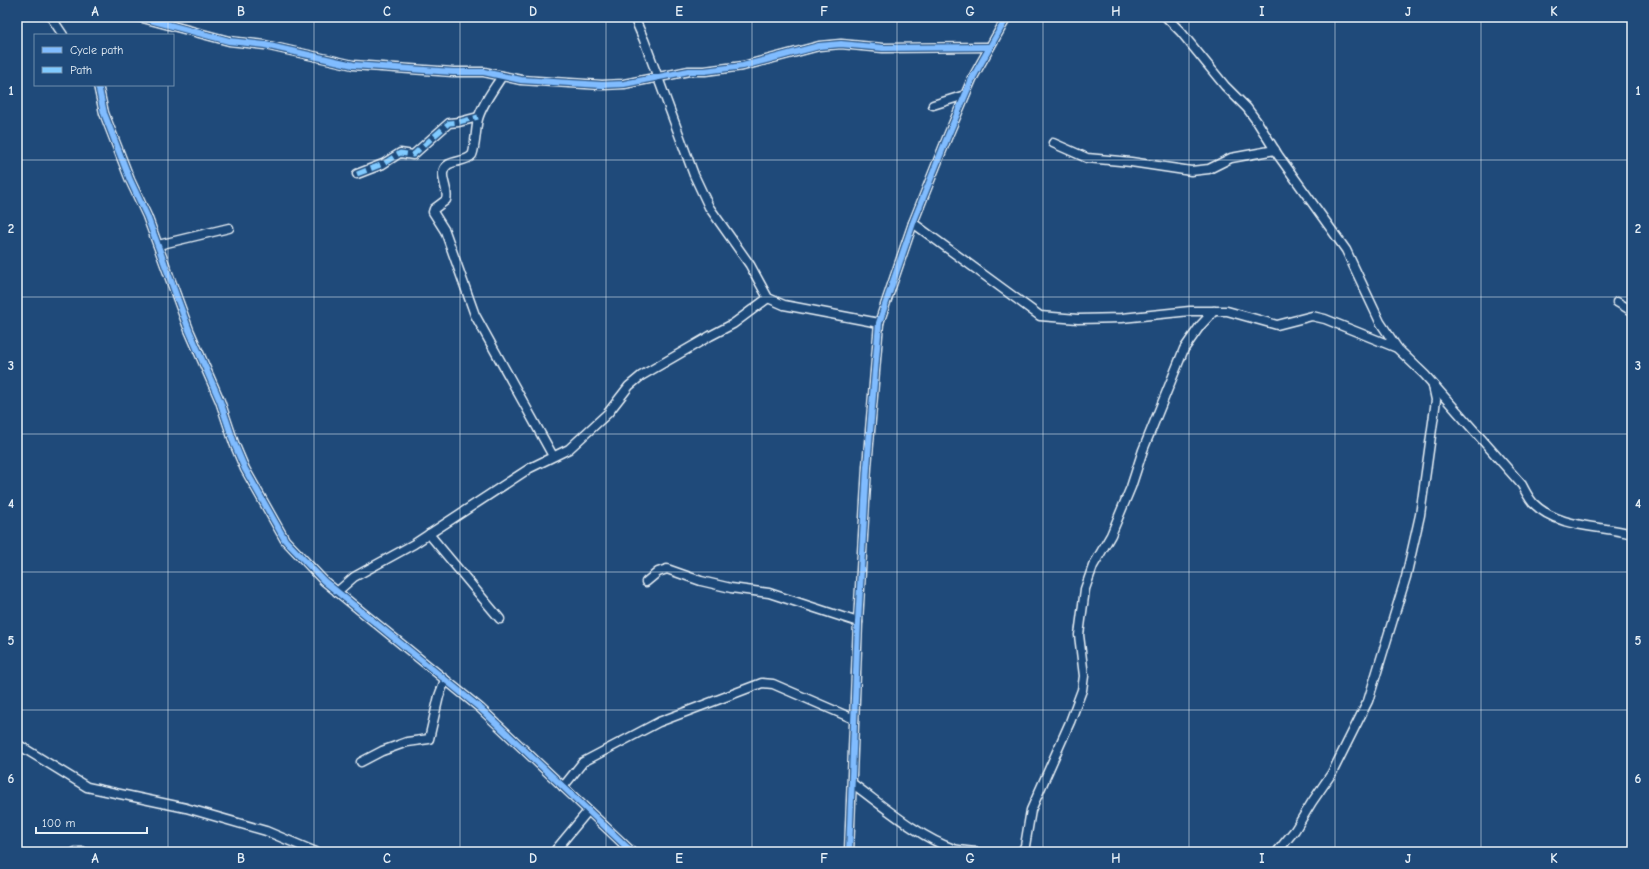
<svg xmlns="http://www.w3.org/2000/svg" width="1649" height="869" font-family="'Comic Neue',sans-serif">
  <rect width="100%" height="100%" fill="#1f4a7a"/>
  <filter id="ink" filterUnits="userSpaceOnUse"><feTurbulence type="fractalNoise" baseFrequency=".025" numOctaves="2"/><feDisplacementMap in="SourceGraphic" scale="8" xChannelSelector="R" yChannelSelector="G"/><feConvolveMatrix kernelMatrix="1 2 1 2 8 2 1 2 1" color-interpolation-filters="sRGB"/></filter>
  <g filter="url(#ink)">
    <g fill="none" stroke-linecap="round" stroke-linejoin="round">
      <!-- minor casing -->
      <g stroke="#e8f1f8" stroke-width="11">
        <g id="minor">
          <polyline points="51,17 63,35"/>
          <polyline points="139,17 229,41 265,45 353,65 453,72 484,72 521,80 602,85 624,84 689,71 705,71 743,66 819,46 841,44 883,48 990,47"/>
          <polyline points="634,17 644,40 694,175 709,207 750,265 768,298 784,305 879,323"/>
          <path d="M1166,17L1181,32L1225,86L1247,108L1258,123L1278,155L1346,250L1380,322L1398,349L1425,375L1522,485C1525,491 1529,498 1533,503C1559,529 1600,525 1632,534"/>
          <path d="M502,76C494,89 482,104 478,119C476,126 475,151 472,155C465,164 445,158 443,173C442,182 449,191 446,200L434,209L433,212L445,231L475,315L553,456"/>
          <polyline points="98,85 104,113 130,180 147,216 189,330 220,401 234,443 245,469 285,540 324,581 480,708 632,852"/>
          <polyline points="933,105 965,95"/>
          <polyline points="1053,143 1087,158 1131,162 1191,171 1209,169 1231,158 1275,150"/>
          <polyline points="357,174 383,164 400,153 413,155 449,123 459,122 478,117"/>
          <polyline points="913,223 1040,316 1078,319 1122,318 1190,311 1227,311 1277,325 1312,316 1325,319 1397,348"/>
          <polyline points="158,245 229,228"/>
          <polyline points="1617,302 1632,311"/>
          <polyline points="429,534 500,619"/>
          <polyline points="646,582 658,572 667,569 701,581 731,588 769,593 858,622"/>
          <polyline points="337,592 354,577 414,544 530,468 569,449 608,413 629,386 641,376 710,336 733,324 768,298"/>
          <polyline points="17,744 87,787 186,808 266,831 316,852"/>
          <polyline points="361,762 382,751 407,742 429,739 439,696 445,680"/>
          <path d="M853,784C882,805 920,838 954,849C961,851 969,851 976,852"/>
          <polyline points="563,787 583,762 659,722 762,683 773,684 854,719"/>
          <polyline points="75,852 84,852"/>
          <polyline points="554,852 588,811"/>
          <polyline points="849,852 858,622 867,467 879,323 913,223 947,138 972,79 1007,17"/>
          <polyline points="1021,852 1025,846 1031,810 1070,722 1082,690 1084,676 1079,635 1085,589 1093,566 1111,535 1131,487 1143,450 1184,349 1200,326 1214,311"/>
          <polyline points="1277,852 1295,830 1312,802 1332,773 1368,701 1406,577 1420,515 1436,400 1433,386"/>
        </g>
      </g>
      <!-- minor -->
      <use href="#minor" stroke="#1f4a7a" stroke-width="8"/>
      <!-- quiet -->
      <polyline stroke="#80caff" stroke-width="5" stroke-dasharray="10 5" stroke-linecap="butt" points="357,174 383,164 400,153 413,155 449,123 459,122 478,117"/>
      <!-- cycleway casing -->
      <g stroke="#1f4a7a" stroke-width="8">
        <g id="cycleway">
          <polyline points="139,17 229,41 265,45 353,65 453,72 484,72 521,80 602,85 624,84 689,71 705,71 743,66 819,46 841,44 883,48 990,47"/>
          <polyline points="98,85 104,113 130,180 147,216 189,330 220,401 234,443 245,469 285,540 324,581 480,708 632,852"/>
          <polyline points="849,852 858,622 867,467 879,323 913,223 947,138 972,79 1007,17"/>
        </g>
      </g>
      <!-- cycleway -->
      <use href="#cycleway" stroke="#80bcff" stroke-width="6"/>
    </g>
  </g>
  <!-- grid -->
  <path fill="none" stroke="#e8f1f8" stroke-width="1" stroke-opacity="0.55" d="M168,17V35M314,17V852M460,17V852M606,17V852M752,17V852M897,17V852M1043,17V852M1189,17V852M1335,17V852M1481,17V852M168,85V852M17,160H1632M17,297H1632M17,434H1632M17,572H1632M17,710H1632"/>
  <!-- margin -->
  <rect width="1649" height="869" fill="none" stroke="#1f4a7a" stroke-width="44"/>
  <!-- legend -->
  <rect x="34" y="34" width="140" height="52" fill="#1f4a7a" stroke="#6f8dac"/>
  <rect x="42" y="47" width="20" height="6" fill="#80bcff" stroke="#6f8dac"/>
  <text x="70" y="54" font-size="12" fill="#e8f1f8">Cycle path</text>
  <rect x="42" y="67" width="20" height="6" fill="#80caff" stroke="#6f8dac"/>
  <text x="70" y="74" font-size="12" fill="#e8f1f8">Path</text>
  <!-- scale -->
  <path d="M36 827v6h111v-6" fill="none" stroke="#e8f1f8" stroke-width="2"/>
  <text x="42" y="827" font-size="12" fill="#e8f1f8" stroke="#1f4a7a" stroke-width="3" paint-order="stroke">100 m</text>
  <rect x="22" y="22" width="1605" height="825" fill="none" stroke="#e8f1f8" stroke-width="1.5"/>
  <g font-size="13" text-anchor="middle" font-weight="bold" fill="#e8f1f8">
    <text x="95" y="16">A</text>
    <text x="241" y="16">B</text>
    <text x="387" y="16">C</text>
    <text x="533" y="16">D</text>
    <text x="679" y="16">E</text>
    <text x="824" y="16">F</text>
    <text x="970" y="16">G</text>
    <text x="1116" y="16">H</text>
    <text x="1262" y="16">I</text>
    <text x="1408" y="16">J</text>
    <text x="1554" y="16">K</text>
    <text x="11" y="95">1</text>
    <text x="1638" y="95">1</text>
    <text x="11" y="233">2</text>
    <text x="1638" y="233">2</text>
    <text x="11" y="370">3</text>
    <text x="1638" y="370">3</text>
    <text x="11" y="508">4</text>
    <text x="1638" y="508">4</text>
    <text x="11" y="645">5</text>
    <text x="1638" y="645">5</text>
    <text x="11" y="783">6</text>
    <text x="1638" y="783">6</text>
    <text x="95" y="863">A</text>
    <text x="241" y="863">B</text>
    <text x="387" y="863">C</text>
    <text x="533" y="863">D</text>
    <text x="679" y="863">E</text>
    <text x="824" y="863">F</text>
    <text x="970" y="863">G</text>
    <text x="1116" y="863">H</text>
    <text x="1262" y="863">I</text>
    <text x="1408" y="863">J</text>
    <text x="1554" y="863">K</text>
  </g>
</svg>
